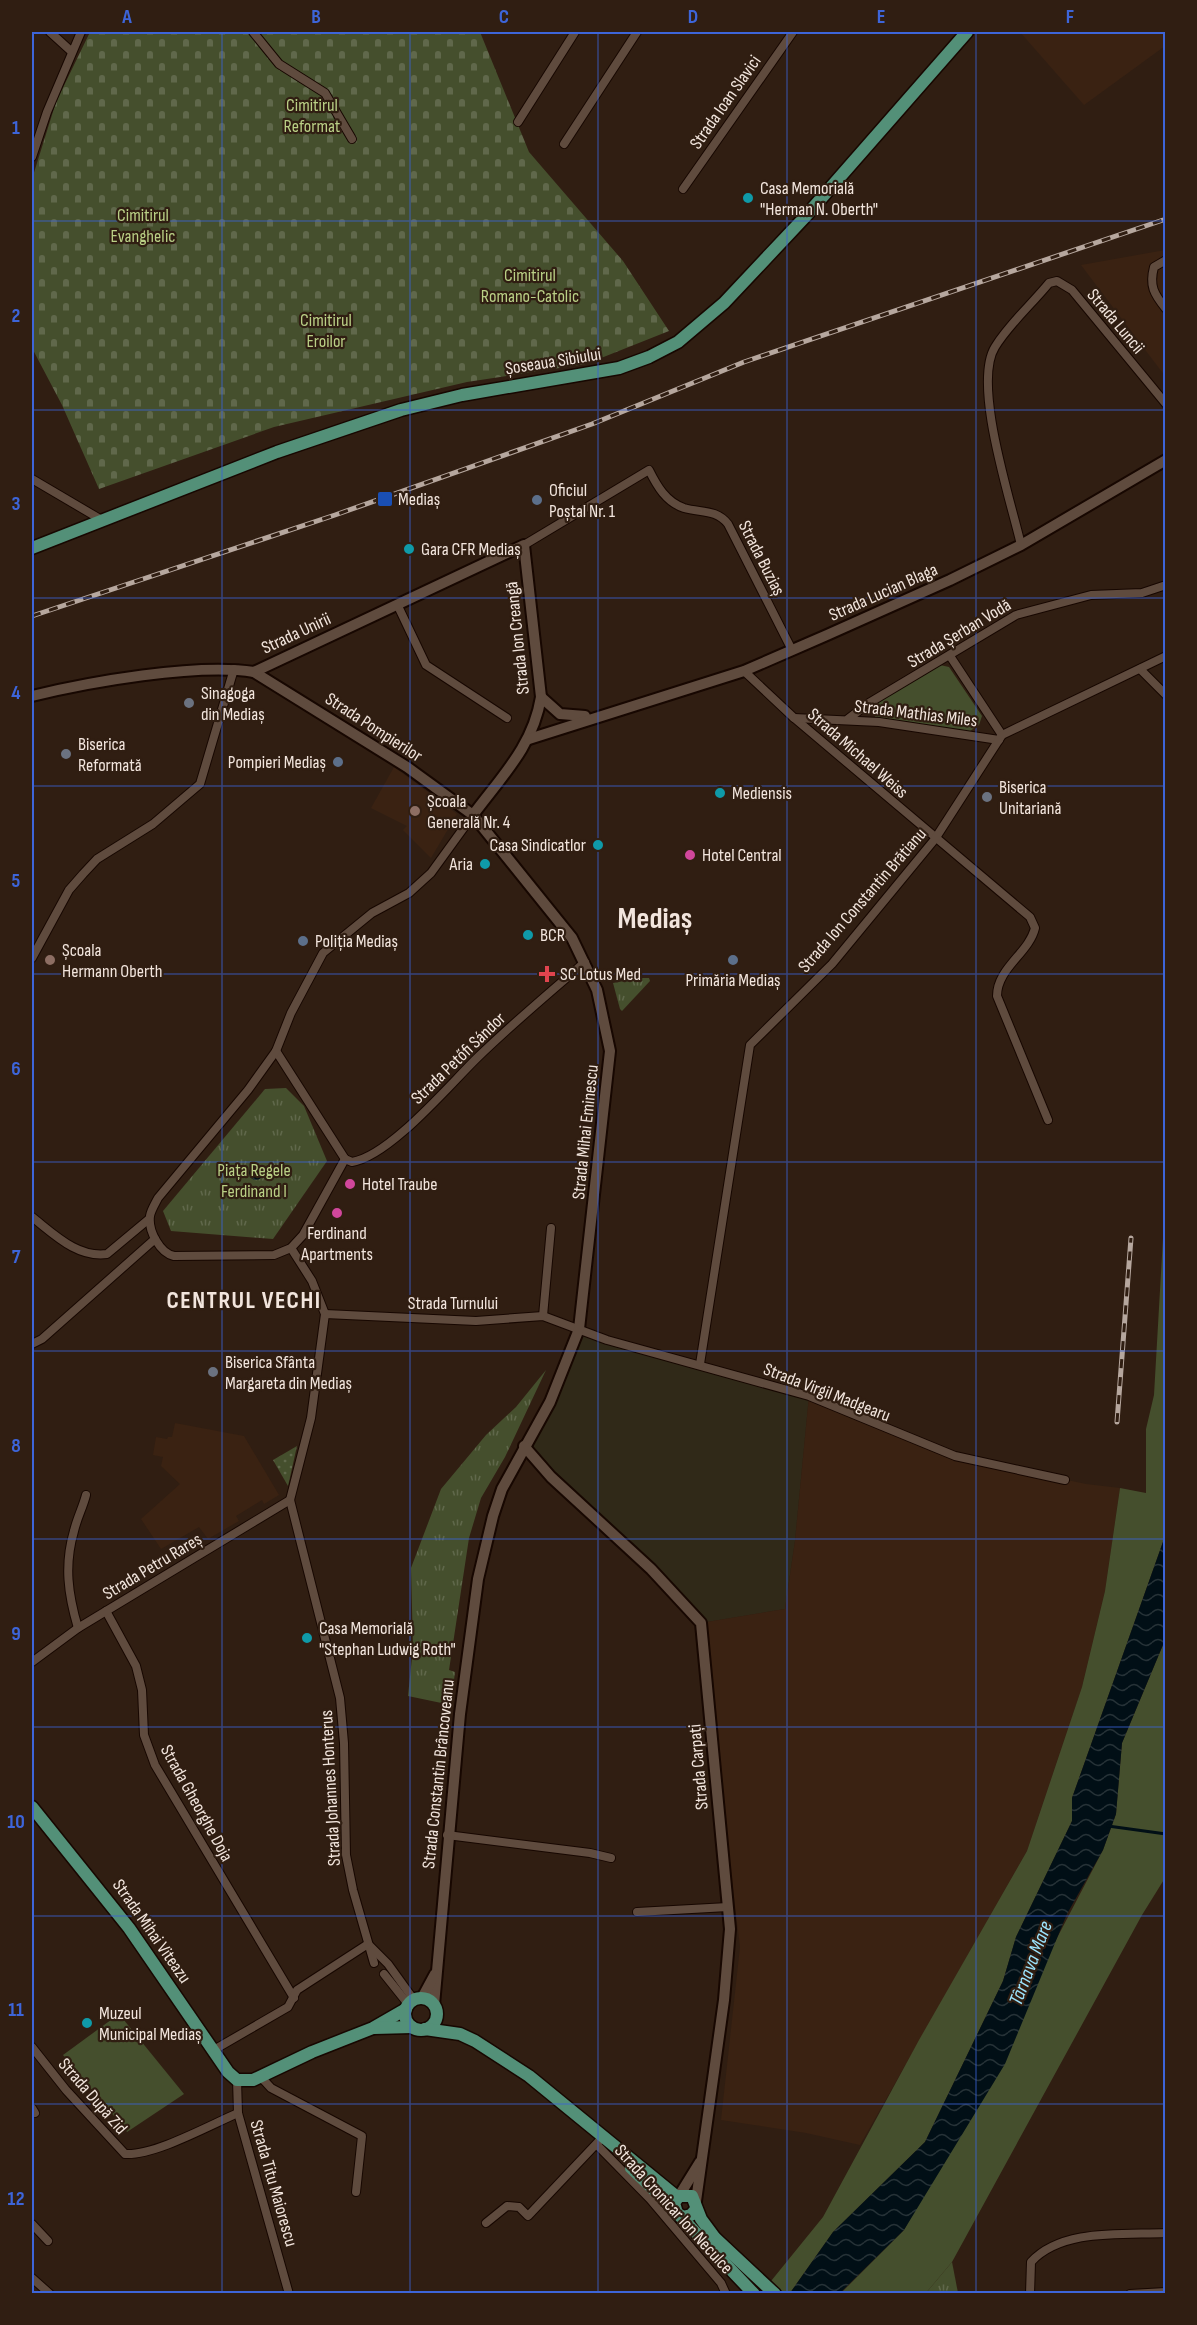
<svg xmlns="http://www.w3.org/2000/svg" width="1197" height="2325" font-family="'Sofia Sans Condensed',sans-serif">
  <defs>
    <pattern id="cemetery-stones" width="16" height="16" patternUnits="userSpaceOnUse" patternTransform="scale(1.5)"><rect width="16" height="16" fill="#454f2d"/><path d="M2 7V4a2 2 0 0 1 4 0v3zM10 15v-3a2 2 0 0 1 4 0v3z" fill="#60684b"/></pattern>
    <pattern id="park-tufts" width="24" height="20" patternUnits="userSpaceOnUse" patternTransform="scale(1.5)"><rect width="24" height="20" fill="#454f2d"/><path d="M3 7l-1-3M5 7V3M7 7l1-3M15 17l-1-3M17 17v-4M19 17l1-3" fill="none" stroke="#60684b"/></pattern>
    <pattern id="garden-dots" width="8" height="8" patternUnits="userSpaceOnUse" patternTransform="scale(1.5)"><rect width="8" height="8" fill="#454f2d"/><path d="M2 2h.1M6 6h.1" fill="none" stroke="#60684b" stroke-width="1.8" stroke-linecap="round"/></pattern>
    <pattern id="water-waves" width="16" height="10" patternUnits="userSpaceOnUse" patternTransform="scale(1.5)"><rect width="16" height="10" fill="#010f16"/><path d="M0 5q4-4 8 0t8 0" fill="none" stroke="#263237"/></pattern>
  </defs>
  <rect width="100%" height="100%" fill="#301e12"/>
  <!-- commercial -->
  <polygon fill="#302918" points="579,1329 809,1396 795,1541 785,1609 701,1623 524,1446"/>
  <!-- built -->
  <g fill="#3a2212">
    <polygon points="1020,32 1165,32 1165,46 1084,105"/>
    <polygon points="1165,250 1165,376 1081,265"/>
    <polygon points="394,767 457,814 431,858 403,830 407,826 371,808"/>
    <polygon points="809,1396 955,1456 1086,1484 1120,1488 1105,1591 1082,1687 1027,1851 860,2145 806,2133 721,2120 740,1947 701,1623 785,1609 795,1541"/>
    <polygon points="175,1423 244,1436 279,1495 264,1504 262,1500 236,1516 239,1521 208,1539 199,1527 161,1549 141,1519 180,1484 161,1466 163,1457 153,1455 156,1437 167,1439 168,1437 172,1437"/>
  </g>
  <!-- grass -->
  <g fill="#454f2d">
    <polygon points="940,665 949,667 982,716 979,725 967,733 879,722 870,709 869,703"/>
    <polygon points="1165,1079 1164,1539 1072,1798 1072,1821 1016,1937 1003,1981 925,2142 833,2232 790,2293 775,2293 767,2286 823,2217 919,2040 1027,1851 1082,1687 1105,1591 1120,1488 1146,1493 1146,1429 1154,1395 1165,1203"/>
    <polygon points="1165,1640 1165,1878 1142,1915 952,2262 926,2293 840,2294 904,2230 1103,1850 1116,1814 1122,1743"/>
    <polygon points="119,2014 184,2094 127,2132 63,2055"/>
  </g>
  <!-- cemetery -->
  <polygon fill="url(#cemetery-stones)" points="90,32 480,32 529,152 623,261 669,331 586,364 467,382 274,427 99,489 62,405 32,348 32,179 56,102"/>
  <!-- park -->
  <g fill="url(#park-tufts)">
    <polygon points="641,978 649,978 650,981 622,1011 620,1009 613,983"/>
    <polygon points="286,1088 304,1106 327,1161 273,1239 171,1231 163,1211 265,1089"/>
    <polygon points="546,1370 505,1457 481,1498 469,1538 449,1670 455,1672 451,1705 408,1696 413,1648 411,1568 441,1489 486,1435 516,1407"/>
    <polygon points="952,2262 958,2293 926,2293"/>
  </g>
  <!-- garden -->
  <polygon fill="url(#garden-dots)" points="297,1446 288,1486 273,1460"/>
  <!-- water -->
  <g fill="url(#water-waves)">
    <circle cx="256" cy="1173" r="7"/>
    <polygon points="1165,1523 1165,1640 1122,1743 1116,1814 1103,1850 1067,1914 1005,2064 904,2230 840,2293 790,2293 833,2232 925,2142 1003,1981 1016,1937 1072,1821 1072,1798 1164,1539"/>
  </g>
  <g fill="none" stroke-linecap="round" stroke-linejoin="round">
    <!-- stream -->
    <polyline stroke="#010f16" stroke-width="3" points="1108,1826 1166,1834"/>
    <!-- street casing -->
    <g stroke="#170701" stroke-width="10">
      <g id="street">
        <polyline points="50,32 72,52"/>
        <polyline points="253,32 279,64 325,93 352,139"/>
        <polyline points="518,122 575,32"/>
        <polyline points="564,144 637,32"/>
        <polyline points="32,157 47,112 81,32"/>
        <polyline points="683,189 793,32"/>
        <path d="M1166,260L1154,267C1149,286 1154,294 1166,309"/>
        <polyline points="32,479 100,519"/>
        <path d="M524,545L649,470C657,486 666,502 684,508C701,513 716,509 728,524L792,650"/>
        <path d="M1021,545C1011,501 972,384 995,347C1009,324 1032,304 1049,283L1057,281L1072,290L1166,404"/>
        <polyline points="397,604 426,665 507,718"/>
        <polyline points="950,656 1002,735"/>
        <polyline points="1140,669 1166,695"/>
        <path d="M744,671L793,717L1030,917L1035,928C1029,953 997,968 997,996L1048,1120"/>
        <polyline points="794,718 879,722 999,740"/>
        <polyline points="848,719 869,703 1016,615 1091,595 1142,593 1166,585"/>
        <polyline points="32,958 69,890 83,874 97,859 153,824 200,784 234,669"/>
        <polyline points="276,1051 345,1159"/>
        <path d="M345,1159L303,1235L291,1248L274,1255L174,1256C160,1253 148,1231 150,1216C151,1210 155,1204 158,1198L248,1090L276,1051L291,1013L323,953L372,913L409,893L431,873L473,815"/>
        <path d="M345,1159L352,1162C390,1156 450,1084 478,1057C512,1024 549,993 585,962"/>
        <path d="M32,1217C54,1234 77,1258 107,1254L149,1219"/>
        <polyline points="291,1248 312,1281 325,1314 311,1418 290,1500 340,1698 344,1743 346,1855 353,1890 374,1963"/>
        <polyline points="325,1314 476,1321 543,1316 607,1340 809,1396 955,1456 1065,1480"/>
        <polyline points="543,1316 551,1228"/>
        <polyline points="32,1344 42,1339 155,1239"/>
        <polyline points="700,1364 750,1045 832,964 935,839 1002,735 1166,656"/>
        <polyline points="106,1611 136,1666 142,1690 144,1735 155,1765 294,1998"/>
        <path d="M78,1628C68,1594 64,1565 74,1531C77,1518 83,1507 86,1495"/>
        <polyline points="32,1662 78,1628 290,1500"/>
        <polyline points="447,1835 590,1853 611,1858"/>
        <polyline points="637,1912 728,1907"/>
        <polyline points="369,1945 388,1964 414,2000"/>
        <polyline points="384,1974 408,2004"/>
        <path d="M32,2047L66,2090L125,2154C154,2156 210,2125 238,2113"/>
        <polyline points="212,2051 288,2007 297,1990 368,1944"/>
        <polyline points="260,2076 271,2088 362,2136 356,2192"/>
        <polyline points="237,2080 238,2113 289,2294"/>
        <polyline points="32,2108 35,2113"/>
        <polyline points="597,2145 650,2199 721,2283 726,2294"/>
        <polyline points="486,2223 507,2206 519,2207 528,2216 599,2141"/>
        <polyline points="32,2224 48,2241"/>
        <polyline points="32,2278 50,2294"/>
        <path d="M1030,2294L1031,2262C1062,2228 1124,2235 1166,2233"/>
        <polyline points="1130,2294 1166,2292"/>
      </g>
    </g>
    <!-- secondary casing -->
    <g stroke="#170701" stroke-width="14">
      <g id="secondary">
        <polyline points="254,672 407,767 473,815 572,938 597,990 610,1051 579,1329 550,1402 502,1489 493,1516 478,1579 460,1714 434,2005"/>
        <path d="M32,696C89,682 196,663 254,672L524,545L541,697C533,746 502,776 473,815"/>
        <polyline points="541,697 560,714 585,716"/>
        <polyline points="529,739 744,671 827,635 950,580 1021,545 1166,460"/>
        <polyline points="524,1446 551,1477 651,1569 701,1623 730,1929 724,2000 696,2201"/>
        <polyline points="422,1998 435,1974"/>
        <polyline points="679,2196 700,2162"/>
      </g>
    </g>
    <!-- primary casing -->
    <g stroke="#170701" stroke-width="15">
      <g id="primary">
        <polyline points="32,548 277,452 401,410 462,395 619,368 649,357 678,342 724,303 804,218 967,32"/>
        <polyline points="32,1807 129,1928 228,2072 237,2080 253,2080 312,2052 373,2028 406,2009"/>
        <circle cx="421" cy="2014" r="16"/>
        <polyline points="374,2028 412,2027"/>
        <polyline points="425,2029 460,2034 475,2041 529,2076 677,2197"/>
        <polyline points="631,2168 675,2210"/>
        <polyline points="696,2209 691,2215 683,2217 677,2213 674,2203 679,2196 692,2196 701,2219 715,2238 775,2294"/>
        <polyline points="679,2215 754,2294"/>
      </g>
    </g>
    <!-- street -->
    <use href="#street" stroke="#5f4b3e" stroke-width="8"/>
    <!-- secondary -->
    <use href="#secondary" stroke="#5f4b3e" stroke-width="10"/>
    <!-- primary -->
    <use href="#primary" stroke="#539078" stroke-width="12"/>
    <!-- rail casing -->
    <g stroke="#b6a79e" stroke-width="5">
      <g id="rail">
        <polyline points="32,616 335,515 592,424 744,362 1166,219"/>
        <polyline points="1117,1422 1131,1238"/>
      </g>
    </g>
    <!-- rail -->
    <use href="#rail" stroke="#301e12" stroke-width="3" stroke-dasharray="9" stroke-linecap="butt"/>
  </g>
  <!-- grid -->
  <path fill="none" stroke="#3d65d9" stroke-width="1.5" stroke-opacity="0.55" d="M222,32V2294M410,32V2294M598,32V2294M787,32V2294M976,32V2294M32,221H1166M32,410H1166M32,598H1166M32,786H1166M32,974H1166M32,1162H1166M32,1351H1166M32,1539H1166M32,1727H1166M32,1916H1166M32,2104H1166"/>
  <!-- markers -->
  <g fill="#0f9aa8" stroke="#301e12" stroke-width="2">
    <circle cx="748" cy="198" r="6"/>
    <circle cx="409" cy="549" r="6"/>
    <circle cx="720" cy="793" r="6"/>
    <circle cx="598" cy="845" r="6"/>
    <circle cx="485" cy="864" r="6"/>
    <circle cx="528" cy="935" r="6"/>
    <circle cx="307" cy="1638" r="6"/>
    <circle cx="87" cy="2023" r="6"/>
  </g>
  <rect fill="#1a4fb4" stroke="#301e12" stroke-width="2" x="377" y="491" width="16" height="16" rx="3"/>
  <g fill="#5c6f8a" stroke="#301e12" stroke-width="2">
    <circle cx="537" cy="500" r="6"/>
    <circle cx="338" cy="762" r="6"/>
    <circle cx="303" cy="941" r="6"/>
    <circle cx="733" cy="960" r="6"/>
  </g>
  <g fill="#6b7280" stroke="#301e12" stroke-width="2">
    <circle cx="189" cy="703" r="6"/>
    <circle cx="66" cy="754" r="6"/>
    <circle cx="987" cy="797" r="6"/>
    <circle cx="213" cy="1372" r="6"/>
  </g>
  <g fill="#8d6e63" stroke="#301e12" stroke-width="2">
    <circle cx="415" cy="811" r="6"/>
    <circle cx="50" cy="960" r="6"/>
  </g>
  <g fill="#d1479c" stroke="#301e12" stroke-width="2">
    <circle cx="690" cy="855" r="6"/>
    <circle cx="350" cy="1184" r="6"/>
    <circle cx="337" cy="1213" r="6"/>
  </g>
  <path fill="#e0444e" stroke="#301e12" stroke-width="2" d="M544 965h6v6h6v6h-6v6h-6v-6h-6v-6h6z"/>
  <g text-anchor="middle" stroke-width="4.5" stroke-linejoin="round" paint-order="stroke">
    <!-- street labels -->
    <g font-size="18" fill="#f2e5dd" stroke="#301e12">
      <text transform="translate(725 102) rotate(-55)" y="6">Strada Ioan Slavici</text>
      <text transform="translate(1116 321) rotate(50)" y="6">Strada Luncii</text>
      <text transform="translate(553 361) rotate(-9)" y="6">Șoseaua Sibiului</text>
      <text transform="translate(762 558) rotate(63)" y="6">Strada Buziaș</text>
      <text transform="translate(883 592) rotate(-24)" y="6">Strada Lucian Blaga</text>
      <text transform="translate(296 633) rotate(-25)" y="6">Strada Unirii</text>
      <text transform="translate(959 633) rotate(-31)" y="6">Strada Șerban Vodă</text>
      <text transform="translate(517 638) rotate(-96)" y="6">Strada Ion Creangă</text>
      <text transform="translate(916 713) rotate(7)" y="6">Strada Mathias Miles</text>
      <text transform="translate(374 727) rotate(33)" y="6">Strada Pompierilor</text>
      <text transform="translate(858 753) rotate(41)" y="6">Strada Michael Weiss</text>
      <text transform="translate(862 900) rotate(-49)" y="6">Strada Ion Constantin Brătianu</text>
      <text transform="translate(458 1058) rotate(-44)" y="6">Strada Petőfi Sándor</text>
      <text transform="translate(585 1132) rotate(-84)" y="6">Strada Mihai Eminescu</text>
      <text x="453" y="1309">Strada Turnului</text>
      <text transform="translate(827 1392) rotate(21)" y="6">Strada Virgil Madgearu</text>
      <text transform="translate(152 1566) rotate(-31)" y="6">Strada Petru Rareș</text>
      <text transform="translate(698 1767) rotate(-95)" y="6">Strada Carpați</text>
      <text transform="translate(438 1774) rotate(-84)" y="6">Strada Constantin Brâncoveanu</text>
      <text transform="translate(330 1788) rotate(-93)" y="6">Strada Johannes Honterus</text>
      <text transform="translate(197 1803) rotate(61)" y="6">Strada Gheorghe Doja</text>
      <text transform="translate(152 1931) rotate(55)" y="6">Strada Mihai Viteazu</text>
      <text transform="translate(93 2096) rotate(49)" y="6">Strada După Zid</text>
      <text transform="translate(274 2183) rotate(74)" y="6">Strada Titu Maiorescu</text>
      <text transform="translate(674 2209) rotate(48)" y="6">Strada Cronicar Ion Neculce</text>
    </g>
    <!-- park labels -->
    <g font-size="18" fill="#bad086" stroke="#301e12">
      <text x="312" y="111">Cimitirul<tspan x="312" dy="21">Reformat</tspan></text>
      <text x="143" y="221">Cimitirul<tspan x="143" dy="21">Evanghelic</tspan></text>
      <text x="530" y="281">Cimitirul<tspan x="530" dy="21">Romano-Catolic</tspan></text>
      <text x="326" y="326">Cimitirul<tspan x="326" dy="21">Eroilor</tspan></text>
      <text x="254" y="1176">Piața Regele<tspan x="254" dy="21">Ferdinand I</tspan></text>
    </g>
    <!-- poi labels -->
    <g font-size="18" fill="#f2e5dd" stroke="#301e12" text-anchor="start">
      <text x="760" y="194">Casa Memorială<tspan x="760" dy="21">"Herman N. Oberth"</tspan></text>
      <text x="549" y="496">Oficiul<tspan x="549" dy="21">Poștal Nr. 1</tspan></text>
      <text x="398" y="505">Mediaș</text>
      <text x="421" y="555">Gara CFR Mediaș</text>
      <text x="201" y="699">Sinagoga<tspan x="201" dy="21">din Mediaș</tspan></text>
      <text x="78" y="750">Biserica<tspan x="78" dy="21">Reformată</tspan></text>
      <text x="326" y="768" text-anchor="end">Pompieri Mediaș</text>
      <text x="999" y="793">Biserica<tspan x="999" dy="21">Unitariană</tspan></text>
      <text x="732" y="799">Mediensis</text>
      <text x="427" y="807">Școala<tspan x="427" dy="21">Generală Nr. 4</tspan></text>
      <text x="586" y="851" text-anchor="end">Casa Sindicatlor</text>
      <text x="702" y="861">Hotel Central</text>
      <text x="473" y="870" text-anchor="end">Aria</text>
      <text x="540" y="941">BCR</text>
      <text x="315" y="947">Poliția Mediaș</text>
      <text x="62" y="956">Școala<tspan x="62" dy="21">Hermann Oberth</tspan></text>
      <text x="560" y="980">SC Lotus Med</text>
      <text x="733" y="986" text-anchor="middle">Primăria Mediaș</text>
      <text x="362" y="1190">Hotel Traube</text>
      <text x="337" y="1239" text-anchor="middle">Ferdinand<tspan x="337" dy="21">Apartments</tspan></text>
      <text x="225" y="1368">Biserica Sfânta<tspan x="225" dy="21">Margareta din Mediaș</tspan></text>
      <text x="319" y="1634">Casa Memorială<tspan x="319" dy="21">"Stephan Ludwig Roth"</tspan></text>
      <text x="99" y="2019">Muzeul<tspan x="99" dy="21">Municipal Mediaș</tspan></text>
    </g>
    <!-- water labels -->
    <g font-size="20" font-style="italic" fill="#9ce4fe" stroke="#301e12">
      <text transform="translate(1030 1963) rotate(-69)" y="7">Târnava Mare</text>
    </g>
    <!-- district labels -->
    <g font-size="24" font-weight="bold" letter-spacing="1.5" fill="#f2e5dd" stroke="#301e12">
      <text x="244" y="1308">CENTRUL VECHI</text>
    </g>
    <!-- town labels -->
    <g font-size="30" font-weight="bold" fill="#f2e5dd" stroke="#301e12">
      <text x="655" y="928">Mediaș</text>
    </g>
  </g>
  <!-- border -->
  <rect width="1197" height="2325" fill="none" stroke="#301e12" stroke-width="66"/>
  <rect x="33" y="33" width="1131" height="2259" fill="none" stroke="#3d65d9" stroke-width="2"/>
  <g font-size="20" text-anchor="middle" font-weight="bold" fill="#3d65d9">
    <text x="127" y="23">A</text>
    <text x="316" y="23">B</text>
    <text x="504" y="23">C</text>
    <text x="693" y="23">D</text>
    <text x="881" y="23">E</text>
    <text x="1070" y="23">F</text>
    <text x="16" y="134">1</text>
    <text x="16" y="322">2</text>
    <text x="16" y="510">3</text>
    <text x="16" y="699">4</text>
    <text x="16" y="887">5</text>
    <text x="16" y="1075">6</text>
    <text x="16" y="1263">7</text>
    <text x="16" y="1452">8</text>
    <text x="16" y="1640">9</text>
    <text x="16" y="1828">10</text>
    <text x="16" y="2016">11</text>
    <text x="16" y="2205">12</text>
  </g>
</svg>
